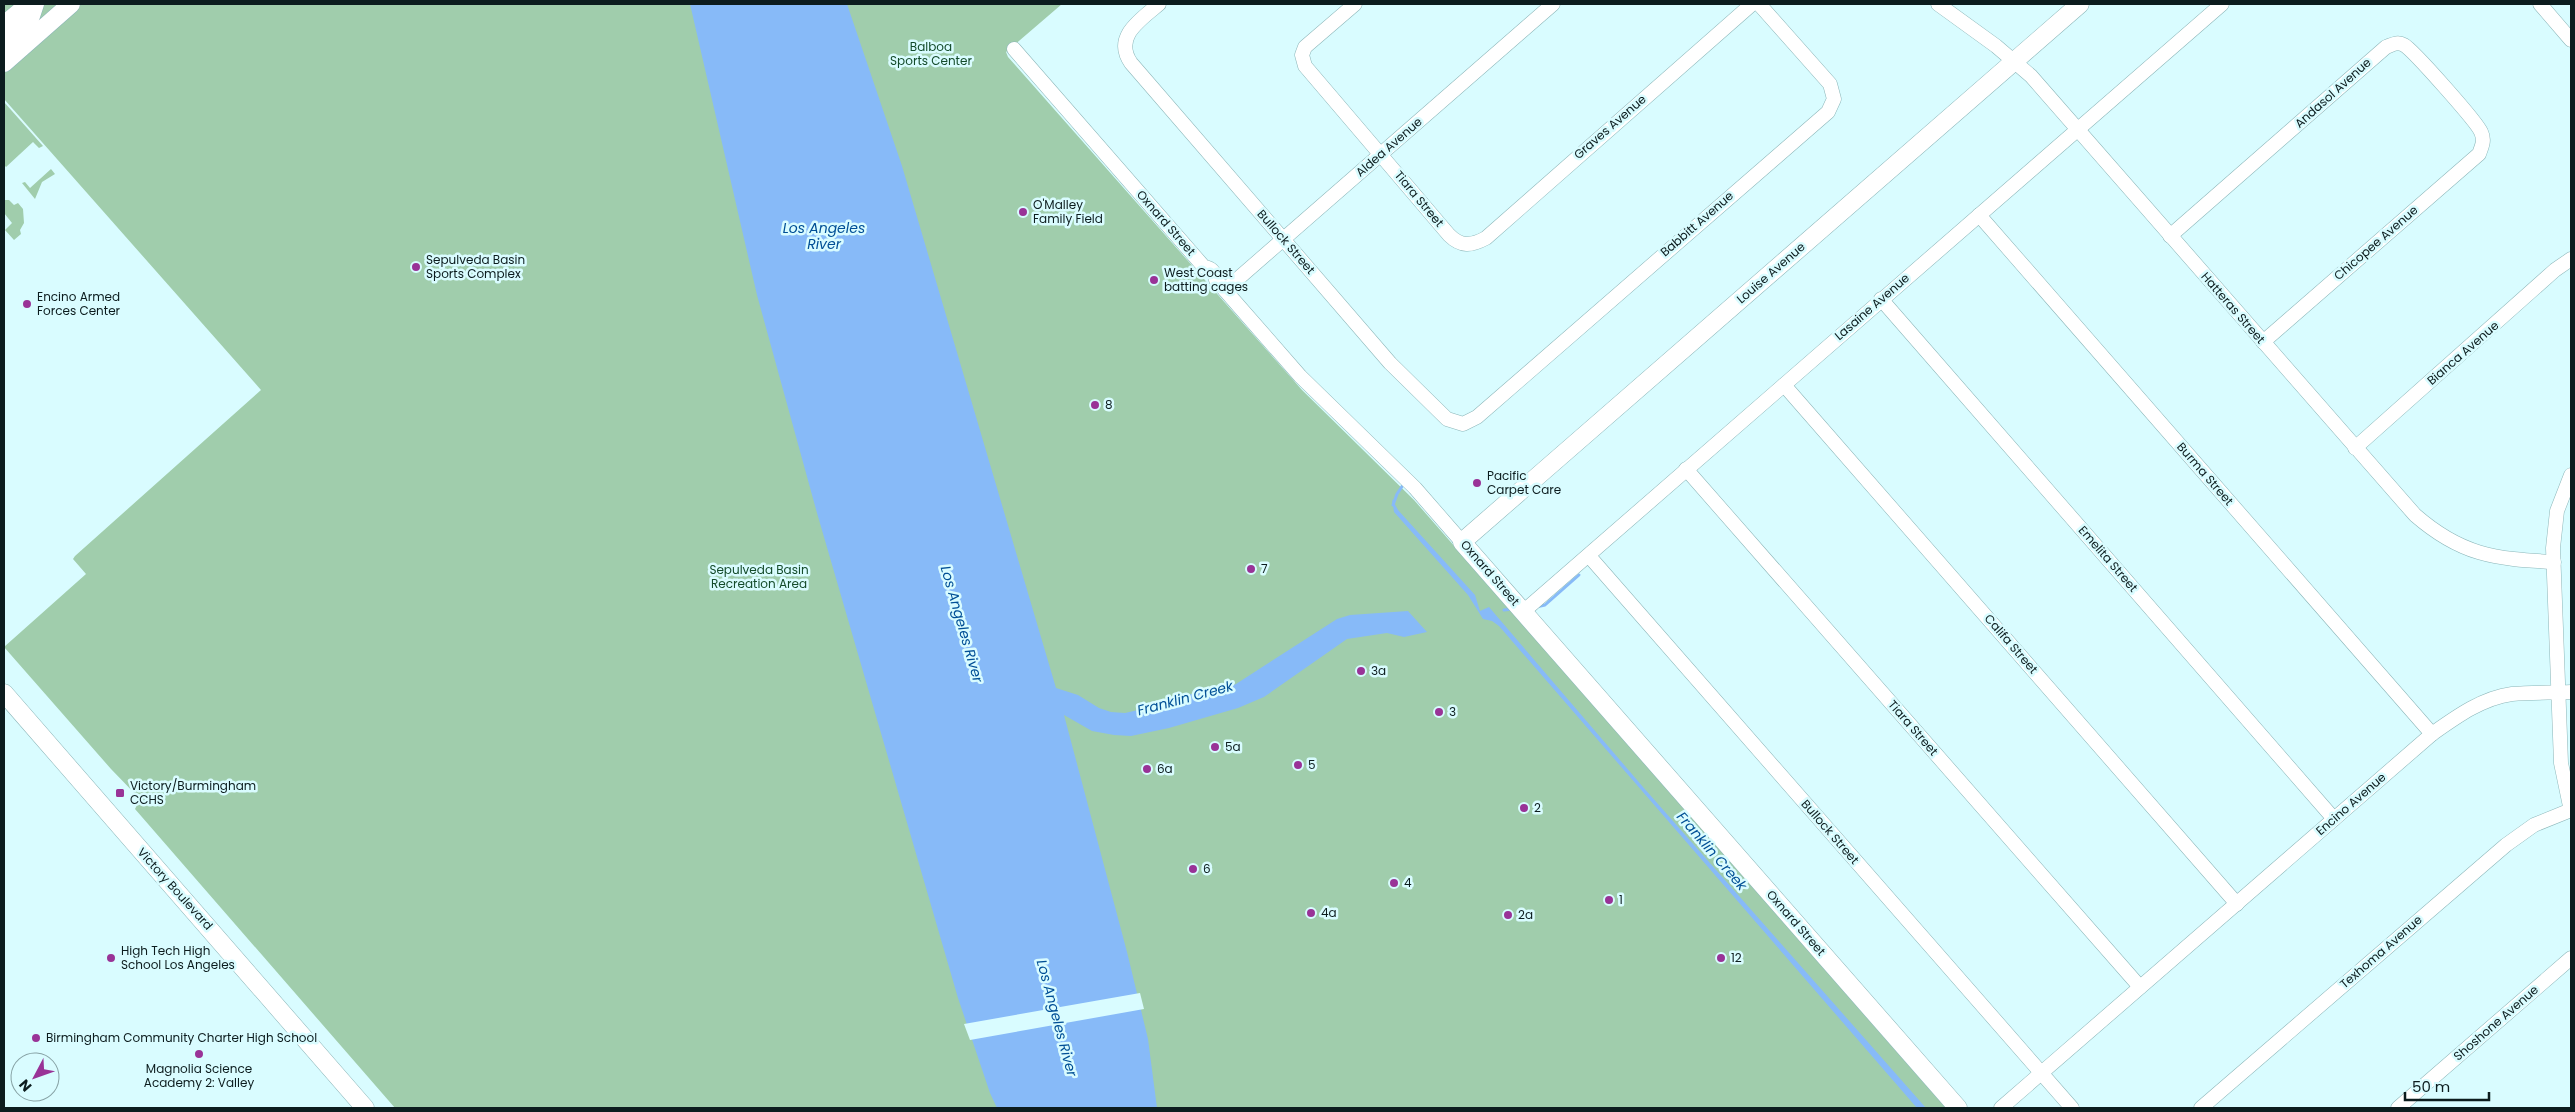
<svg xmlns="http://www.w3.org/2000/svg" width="2575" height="1112" font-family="Poppins,sans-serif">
  <rect width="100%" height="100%" fill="#d9fcff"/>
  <!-- green -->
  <g fill="#a0cdac">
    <polygon points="4,4 1062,4 1006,52 1008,57 1302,390 1414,500 1946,1108 395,1108 135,809 140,799 111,769 4,647 86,574 73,559 75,556 261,390 4,99"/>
    <polygon points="4,102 43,146 39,148 33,142 6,167 4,165"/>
    <polygon points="51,169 55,174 42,182 35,199 22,183 25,182 30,188"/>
    <polygon points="4,200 9,200 14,205 18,203 23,209 24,223 20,230 21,234 14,240 5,230 12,223 4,213"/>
  </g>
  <!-- water -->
  <g fill="#87baf8">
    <polygon points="690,4 847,4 902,166 1056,688 1078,695 1099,708 1111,712 1125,713 1138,710 1167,700 1200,692 1216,692 1236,684 1337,619 1350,615 1408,611 1427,632 1404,637 1387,633 1347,639 1264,697 1238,708 1169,728 1131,736 1114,735 1092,731 1064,715 1127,952 1148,1039 1157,1108 997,1108 990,1093 958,998 817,513 757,295"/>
    <polygon points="1392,499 1398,510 1475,595 1480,611 1489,607 1643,787 1926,1108 1917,1108 1499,626 1492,621 1483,619 1468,595 1394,512"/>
  </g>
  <!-- pier -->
  <polygon fill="#d9fcff" points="1140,993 1144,1009 970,1040 964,1024"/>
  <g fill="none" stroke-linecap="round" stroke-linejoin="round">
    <!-- stream -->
    <g stroke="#87baf8" stroke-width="3">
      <polyline points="1393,505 1397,494 1405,482"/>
      <polyline points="1536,607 1545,605 1579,575"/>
      <polyline points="1504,610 1513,609"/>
    </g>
    <!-- minor casing -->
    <g stroke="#8cb6b9" stroke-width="15">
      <g id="minor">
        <path d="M1159,4C1140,20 1113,37 1131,63L1390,363L1447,419L1463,424L1477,417L1828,112L1834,99L1830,84L1759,4"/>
        <path d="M1355,4L1305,47L1302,55L1305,66L1449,235C1461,247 1471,246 1486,238L1752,4"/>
        <path d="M1938,4L1996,46L2031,76L2415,515C2461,555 2494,559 2554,562"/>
        <polyline points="2540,4 2571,40"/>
        <path d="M1014,49L1204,267C1212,268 1215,272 1216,280L1300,376L1415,488L1462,542"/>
        <polyline points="1979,215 2432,734"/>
        <path d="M2170,236L2386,47C2392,45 2397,41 2404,45C2413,50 2477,122 2481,132C2485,140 2482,146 2479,154L2263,342"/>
        <polyline points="1225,290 1553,4"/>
        <polyline points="1881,299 2334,819"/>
        <polyline points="1784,385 2237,904"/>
        <polyline points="2355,448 2555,270 2571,259"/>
        <polyline points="1686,469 2140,987"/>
        <polyline points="2571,475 2557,511 2553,548 2561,763 2571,811"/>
        <polyline points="1589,556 2072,1108"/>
        <polyline points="1524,611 2222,4"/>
        <path d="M2001,1108L2432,734C2456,717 2482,698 2512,694C2532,692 2552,693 2571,692"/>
        <polyline points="2201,1108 2506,845 2534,825 2571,810"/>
        <polyline points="2398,1108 2571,958"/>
      </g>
    </g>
    <!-- major casing -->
    <g stroke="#8cb6b9" stroke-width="19">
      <g id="major">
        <polyline points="4,25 29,4"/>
        <polyline points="4,45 29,22 35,4"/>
        <polyline points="4,63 71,4"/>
        <polyline points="4,693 365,1108"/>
        <polyline points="1958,1108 1462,542 2080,4"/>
      </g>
    </g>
    <!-- minor -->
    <use href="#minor" stroke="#fff" stroke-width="14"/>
    <!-- major -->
    <use href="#major" stroke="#fff" stroke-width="18"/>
  </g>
  <!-- markers -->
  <g fill="#993397" stroke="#d9fcff" stroke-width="2">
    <circle cx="1023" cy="212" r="5"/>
    <circle cx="416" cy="267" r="5"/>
    <circle cx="1154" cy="280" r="5"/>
    <circle cx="27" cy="304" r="5"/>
    <circle cx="1095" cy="405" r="5"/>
    <circle cx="1477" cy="483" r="5"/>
    <circle cx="1251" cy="569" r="5"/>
    <circle cx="1361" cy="671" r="5"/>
    <circle cx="1439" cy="712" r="5"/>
    <circle cx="1215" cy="747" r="5"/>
    <circle cx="1298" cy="765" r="5"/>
    <circle cx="1147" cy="769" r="5"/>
    <rect x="115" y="788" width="10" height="10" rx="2.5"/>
    <circle cx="1524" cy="808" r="5"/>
    <circle cx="1193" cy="869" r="5"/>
    <circle cx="1394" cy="883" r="5"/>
    <circle cx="1609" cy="900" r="5"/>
    <circle cx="1311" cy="913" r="5"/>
    <circle cx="1508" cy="915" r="5"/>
    <circle cx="111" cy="958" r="5"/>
    <circle cx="1721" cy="958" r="5"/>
    <circle cx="36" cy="1038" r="5"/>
    <circle cx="199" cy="1054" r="5"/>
  </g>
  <g text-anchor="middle" stroke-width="5" stroke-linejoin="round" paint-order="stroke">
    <!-- park labels -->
    <g font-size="12" fill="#144b2a" stroke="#d9fcff">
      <text x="931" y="51">Balboa<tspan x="931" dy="14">Sports Center</tspan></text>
      <text x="759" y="574">Sepulveda Basin<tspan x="759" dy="14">Recreation Area</tspan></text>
    </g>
    <!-- street labels -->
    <g font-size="12" fill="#0c1c1e" stroke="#d9fcff">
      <text transform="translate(2333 93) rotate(-42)" y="4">Andasol Avenue</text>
      <text transform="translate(1610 127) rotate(-41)" y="4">Graves Avenue</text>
      <text transform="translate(1389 147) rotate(-41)" y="4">Aldea Avenue</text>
      <text transform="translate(1419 199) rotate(50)" y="4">Tiara Street</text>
      <text transform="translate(1166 223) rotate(49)" y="4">Oxnard Street</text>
      <text transform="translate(1697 224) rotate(-41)" y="4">Babbitt Avenue</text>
      <text transform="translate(1286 242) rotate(49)" y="4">Bullock Street</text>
      <text transform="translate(2376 243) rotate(-41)" y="4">Chicopee Avenue</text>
      <text transform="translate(1771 273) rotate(-41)" y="4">Louise Avenue</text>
      <text transform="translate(1872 307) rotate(-41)" y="4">Lasaine Avenue</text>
      <text transform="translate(2233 308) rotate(49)" y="4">Hatteras Street</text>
      <text transform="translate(2463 353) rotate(-41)" y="4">Bianca Avenue</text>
      <text transform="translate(2205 474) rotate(49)" y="4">Burma Street</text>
      <text transform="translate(2108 559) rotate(49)" y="4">Emelita Street</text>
      <text transform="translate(1490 573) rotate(49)" y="4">Oxnard Street</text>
      <text transform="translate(2011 644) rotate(49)" y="4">Califa Street</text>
      <text transform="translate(1913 728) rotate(49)" y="4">Tiara Street</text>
      <text transform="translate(2351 804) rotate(-41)" y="4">Encino Avenue</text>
      <text transform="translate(1830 832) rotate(49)" y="4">Bullock Street</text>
      <text transform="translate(175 889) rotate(48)" y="4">Victory Boulevard</text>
      <text transform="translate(1796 923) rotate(49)" y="4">Oxnard Street</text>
      <text transform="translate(2381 952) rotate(-41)" y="4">Texhoma Avenue</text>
      <text transform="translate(2496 1023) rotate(-41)" y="4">Shoshone Avenue</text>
    </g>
    <!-- poi labels -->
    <g font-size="12" fill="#0c1c1e" stroke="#d9fcff" text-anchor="start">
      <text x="1033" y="209">O'Malley<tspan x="1033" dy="14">Family Field</tspan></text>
      <text x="426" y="264">Sepulveda Basin<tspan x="426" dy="14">Sports Complex</tspan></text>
      <text x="1164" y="277">West Coast<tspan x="1164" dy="14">batting cages</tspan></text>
      <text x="37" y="301">Encino Armed<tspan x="37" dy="14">Forces Center</tspan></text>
      <text x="1105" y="409">8</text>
      <text x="1487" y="480">Pacific<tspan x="1487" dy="14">Carpet Care</tspan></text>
      <text x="1261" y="573">7</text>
      <text x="1371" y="675">3a</text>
      <text x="1449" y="716">3</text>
      <text x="1225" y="751">5a</text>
      <text x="1308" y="769">5</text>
      <text x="1157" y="773">6a</text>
      <text x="130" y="790">Victory/Burmingham<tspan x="130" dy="14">CCHS</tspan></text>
      <text x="1534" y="812">2</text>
      <text x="1203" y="873">6</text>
      <text x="1404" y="887">4</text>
      <text x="1619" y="904">1</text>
      <text x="1321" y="917">4a</text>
      <text x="1518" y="919">2a</text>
      <text x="121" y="955">High Tech High<tspan x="121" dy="14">School Los Angeles</tspan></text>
      <text x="1731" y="962">12</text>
      <text x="46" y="1042">Birmingham Community Charter High School</text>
      <text x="199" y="1073" text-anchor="middle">Magnolia Science<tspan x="199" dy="14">Academy 2: Valley</tspan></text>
    </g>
    <!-- water labels -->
    <g font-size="14" font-style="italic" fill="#014f96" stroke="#d9fcff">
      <text x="824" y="233">Los Angeles<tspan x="824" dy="16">River</tspan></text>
      <text transform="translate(962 624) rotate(74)" y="5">Los Angeles River</text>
      <text transform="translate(1185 698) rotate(-15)" y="5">Franklin Creek</text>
      <text transform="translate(1712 851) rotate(49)" y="5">Franklin Creek</text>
      <text transform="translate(1057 1018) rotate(75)" y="5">Los Angeles River</text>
    </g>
  </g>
  <!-- border -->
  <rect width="2575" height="1112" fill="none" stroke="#0c1c1e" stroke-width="10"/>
  <!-- north arrow -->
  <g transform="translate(35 1077) rotate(229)"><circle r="24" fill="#d9fcff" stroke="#87a2a5"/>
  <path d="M0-4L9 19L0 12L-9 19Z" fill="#993397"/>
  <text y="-8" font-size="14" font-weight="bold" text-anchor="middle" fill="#0c1c1e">N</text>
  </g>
  <!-- scale -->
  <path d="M2405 1092v8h84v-8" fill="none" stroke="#0c1c1e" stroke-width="2.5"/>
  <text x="2412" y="1092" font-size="15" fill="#0c1c1e" stroke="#d9fcff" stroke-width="4" paint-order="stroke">50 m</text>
</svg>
